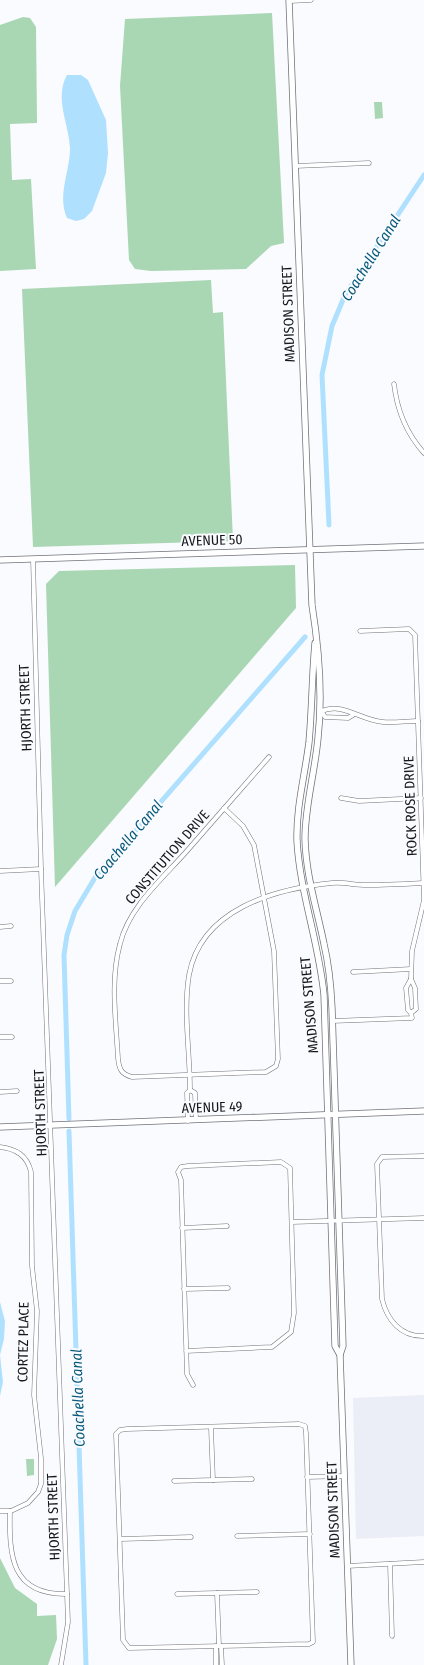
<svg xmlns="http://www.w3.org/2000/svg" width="424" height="1665" font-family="'Fira Sans Condensed',sans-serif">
  <rect width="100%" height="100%" fill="#fafbff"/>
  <!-- built -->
  <polygon fill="#ebeef7" points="424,1395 424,1536 356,1539 353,1398"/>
  <!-- green -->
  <g fill="#a9d6b3">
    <polygon points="272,13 284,243 271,246 246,269 151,271 135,269 129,260 120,86 125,19"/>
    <polygon points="23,17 30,18 36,27 37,123 10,124 12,180 31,179 36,269 0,271 0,25"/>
    <polygon points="374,102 382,102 383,118 375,119"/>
    <polygon points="211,280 213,313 223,312 233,541 33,547 22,289"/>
    <polygon points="295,565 296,608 55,887 46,584 59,571"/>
    <polygon points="26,1459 34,1459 34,1475 27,1476"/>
    <polygon points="0,1558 15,1588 37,1604 37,1616 56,1615 57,1639 48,1665 0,1665"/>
  </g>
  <!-- water -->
  <g fill="#afe1ff">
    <path d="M67,75H81L88,80L106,120L108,153L106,173L92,211L84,219L76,221L67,218C57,195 70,172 70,148C69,124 54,98 67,75Z"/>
    <polygon points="0,1302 5,1321 4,1339 0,1355 3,1382 0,1396"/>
  </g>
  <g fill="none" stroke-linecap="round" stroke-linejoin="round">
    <!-- canal -->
    <g stroke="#afe1ff" stroke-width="5">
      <polyline points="329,525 322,375 332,326 345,295 424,175"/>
      <polyline points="69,1119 64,955 67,935 75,911 96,876 305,637"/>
      <polyline points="69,1131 86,1665"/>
    </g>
    <!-- street casing -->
    <g stroke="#70727a" stroke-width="5">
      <g id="street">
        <polyline points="289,1 311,0"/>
        <polyline points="295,166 369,163"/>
        <path d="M394,384C397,410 406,433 424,453"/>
        <polyline points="33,559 41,869 68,1622 61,1665"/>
        <polyline points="360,631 409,629 415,635 424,900 412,951 411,979 406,988 408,1010 411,1013"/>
        <path d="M320,712C342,701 359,720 383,722C394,723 407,721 418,721"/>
        <polyline points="322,712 325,717 348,718 353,715"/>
        <polyline points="341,798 359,801 421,798"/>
        <path d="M224,808L243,826L254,845L274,951L278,1059L276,1066L266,1072L132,1077C121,1074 119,1069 118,1058C116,1021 110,980 120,944C129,907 162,879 186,852C214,820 241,789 269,757"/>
        <polyline points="0,871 41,869"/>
        <polyline points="0,927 11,926"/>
        <polyline points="353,972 411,969"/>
        <polyline points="411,979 415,988 416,1009 411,1013"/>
        <polyline points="0,981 11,981"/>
        <polyline points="332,1021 412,1018 411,1013"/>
        <polyline points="0,1037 12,1037"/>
        <polyline points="190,1090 195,1093 196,1120"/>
        <polyline points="0,1092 17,1091"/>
        <path d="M188,1121L187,1093L190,1090C190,1052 183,1012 189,975C201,909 274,889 332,883C343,882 355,885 366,885C385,885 404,884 423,883"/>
        <path d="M0,1147C16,1149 27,1155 31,1172L32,1266L37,1311L34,1395L41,1458V1484L38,1492L28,1503L11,1511H0"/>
        <path d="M424,1156L382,1157L377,1164L382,1299C387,1320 401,1337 424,1336"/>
        <polyline points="292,1222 424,1218"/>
        <polyline points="182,1228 227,1226"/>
        <polyline points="184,1289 228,1288"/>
        <polyline points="186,1351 272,1347 291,1332 294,1313 290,1168 281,1162 188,1166 181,1167 178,1172 181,1180 187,1374 193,1385"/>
        <polygon points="299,1424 305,1426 306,1433 313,1642 309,1644 129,1648 123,1640 116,1434 120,1430 127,1429"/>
        <polyline points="211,1428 213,1480"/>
        <polyline points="307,1477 344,1476"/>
        <polyline points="174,1481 252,1479"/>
        <path d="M10,1511C9,1556 11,1595 67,1594"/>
        <polyline points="237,1536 310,1534"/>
        <polyline points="121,1539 191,1537"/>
        <polyline points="390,1564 392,1636"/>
        <polyline points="347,1566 424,1562"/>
        <polyline points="217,1593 219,1646"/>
        <polyline points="177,1594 257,1592"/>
        <polyline points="216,1646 216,1665"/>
        <polyline points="221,1646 222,1665"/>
      </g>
    </g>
    <!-- secondary casing -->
    <g stroke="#70727a" stroke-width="7">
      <g id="secondary">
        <path d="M289,0L312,605C319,649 323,693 318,738C315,772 305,805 305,839C306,876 317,909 324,944C329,965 331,987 332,1008L343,1346L340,1355L351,1665"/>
        <polyline points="0,560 424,546"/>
        <path d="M315,643C312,676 312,709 309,742C305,775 296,807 297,841C300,893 319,943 324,995L335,1346L340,1355"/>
        <polyline points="0,1127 424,1111"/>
      </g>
    </g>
    <!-- street -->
    <use href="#street" stroke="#fff" stroke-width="4"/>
    <!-- secondary -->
    <use href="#secondary" stroke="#fff" stroke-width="5.5"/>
  </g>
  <g text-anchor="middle" stroke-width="4" stroke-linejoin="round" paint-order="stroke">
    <!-- street labels -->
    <g font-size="14" fill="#16171a" stroke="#fafbff">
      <text transform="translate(288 314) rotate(-92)" y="5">MADISON STREET</text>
      <text transform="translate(212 540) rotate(-2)" y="5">AVENUE 50</text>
      <text transform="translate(25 708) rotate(-92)" y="5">HJORTH STREET</text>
      <text transform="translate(410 806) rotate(-92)" y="5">ROCK ROSE DRIVE</text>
      <text transform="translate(167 857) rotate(-49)" y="5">CONSTITUTION DRIVE</text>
      <text transform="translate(309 1005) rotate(-95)" y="5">MADISON STREET</text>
      <text transform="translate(212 1107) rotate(-2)" y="5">AVENUE 49</text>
      <text transform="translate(40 1113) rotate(-92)" y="5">HJORTH STREET</text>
      <text transform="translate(23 1342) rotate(-89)" y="5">CORTEZ PLACE</text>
      <text transform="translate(333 1510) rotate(-92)" y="5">MADISON STREET</text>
      <text transform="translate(53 1517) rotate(-92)" y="5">HJORTH STREET</text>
    </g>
    <!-- water labels -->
    <g font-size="15" font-style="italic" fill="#075a7c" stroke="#fafbff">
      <text transform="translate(371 258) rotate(-58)" y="5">Coachella Canal</text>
      <text transform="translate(128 840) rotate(-50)" y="5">Coachella Canal</text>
      <text transform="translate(78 1398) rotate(-92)" y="5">Coachella Canal</text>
    </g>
  </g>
</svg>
